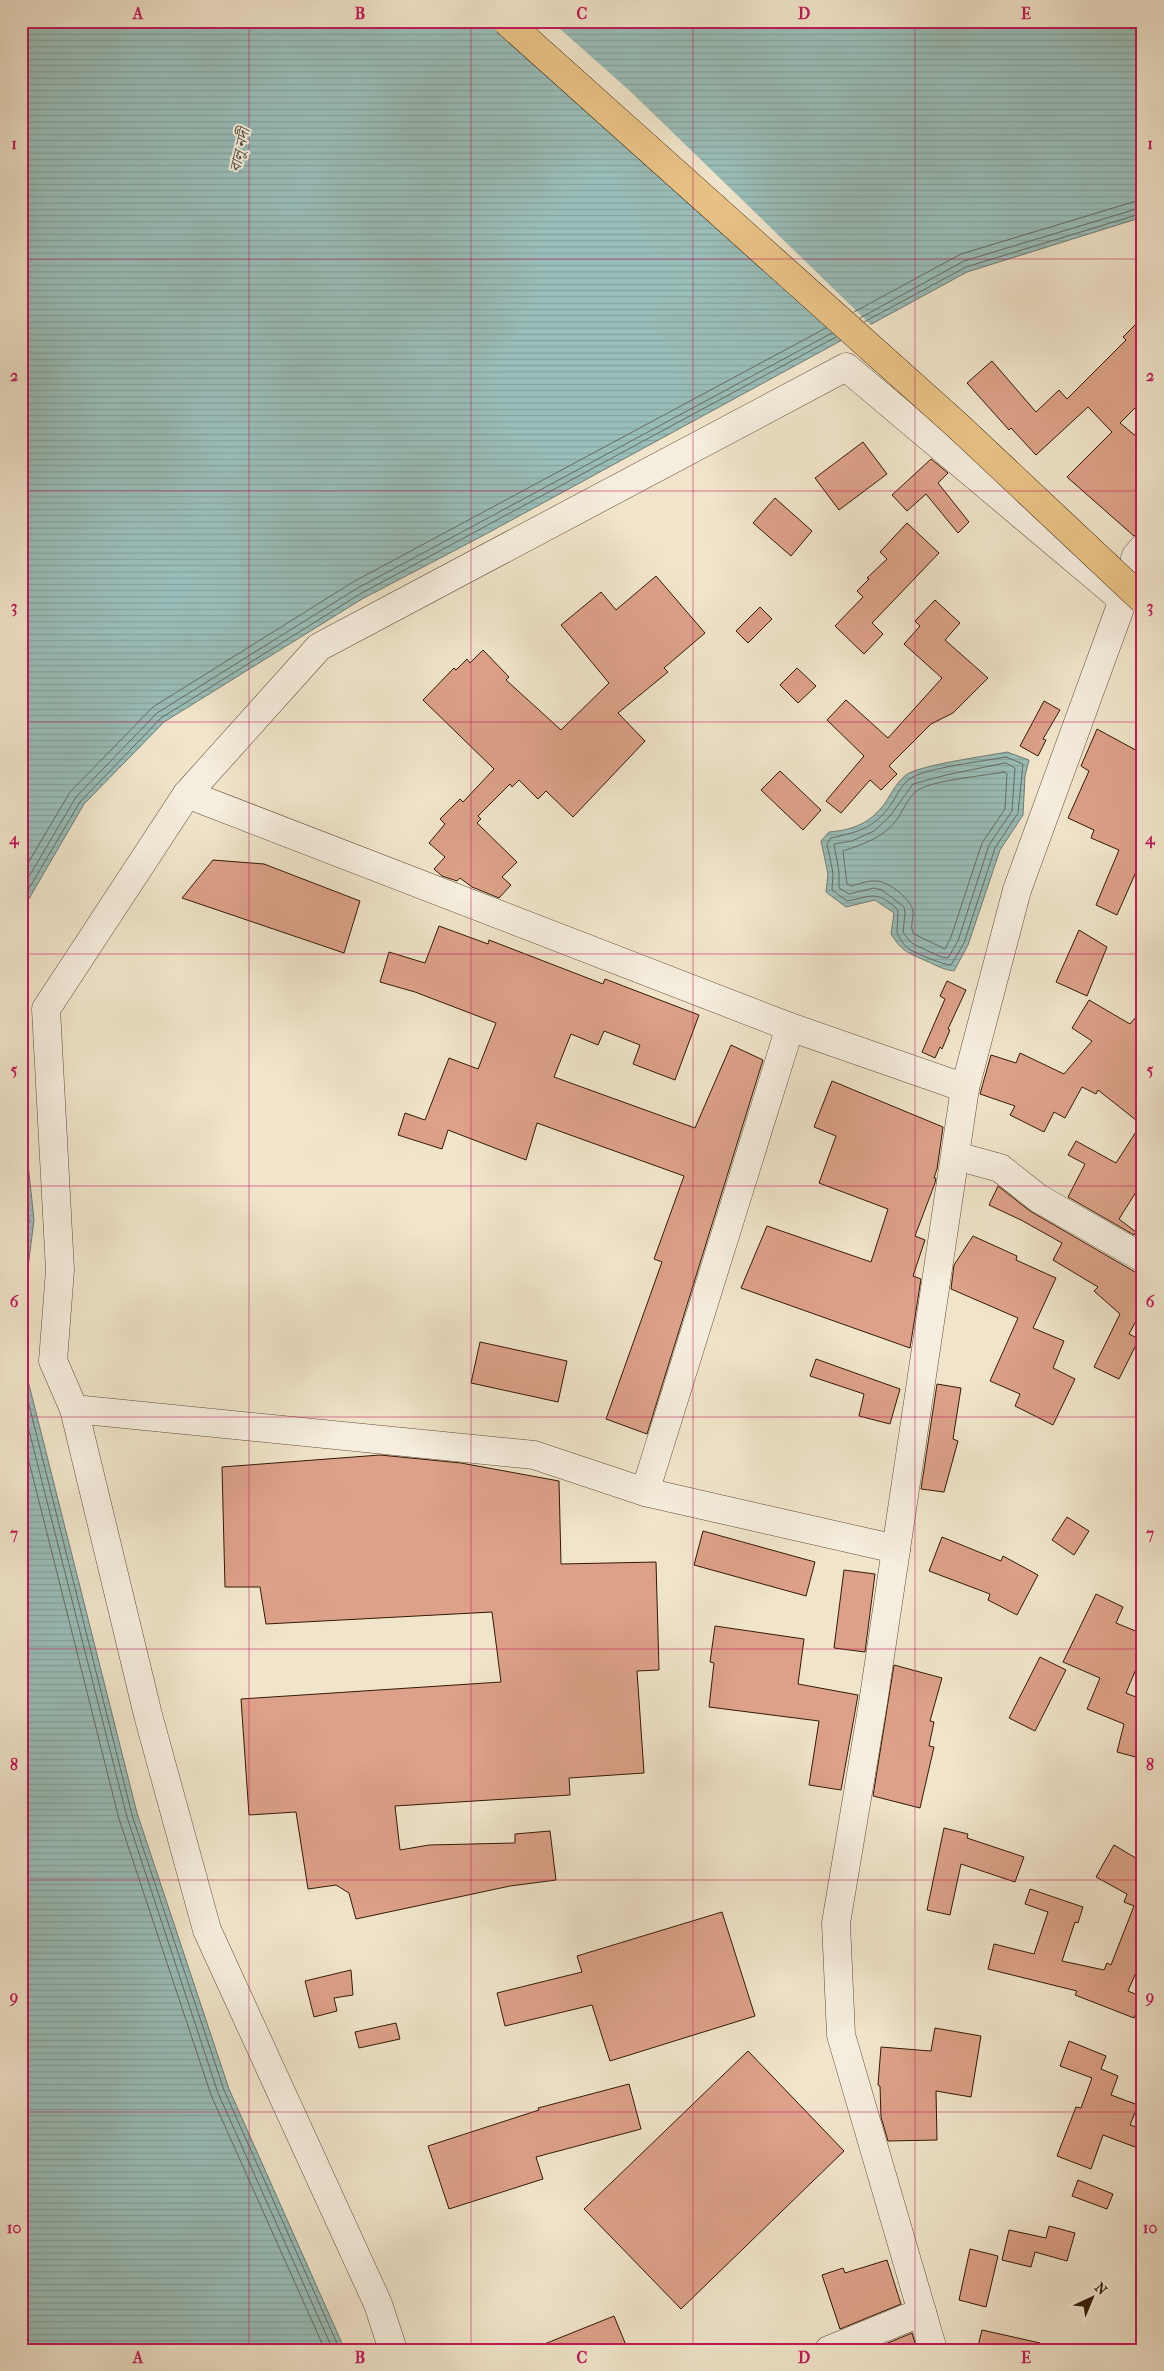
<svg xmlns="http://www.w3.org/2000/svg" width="1164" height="2371" font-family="'IM FELL French Canon','Noto Serif Bengali',serif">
  <defs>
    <pattern id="water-rules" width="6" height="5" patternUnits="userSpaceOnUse" patternTransform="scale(1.25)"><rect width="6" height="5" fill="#9abeb9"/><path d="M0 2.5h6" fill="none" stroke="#85a39e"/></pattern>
  </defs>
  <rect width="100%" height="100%" fill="#f0e4ca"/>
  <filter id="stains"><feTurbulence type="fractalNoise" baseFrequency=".004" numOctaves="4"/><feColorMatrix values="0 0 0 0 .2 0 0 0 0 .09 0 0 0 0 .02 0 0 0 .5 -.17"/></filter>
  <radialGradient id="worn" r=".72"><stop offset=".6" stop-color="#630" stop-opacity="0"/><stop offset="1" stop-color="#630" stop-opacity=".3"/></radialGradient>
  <!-- water -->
  <g fill="url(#water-rules)" stroke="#717c71">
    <polygon points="21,21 1143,21 1143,217 967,272 486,534 362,599 164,722 84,804 23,909 21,933"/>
    <path d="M1007,752L1029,760L1025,776L1023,815L1000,850L968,945L954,971C941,969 936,965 924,960C906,952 902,951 891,934L894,913L875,900L846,907L826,892L828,874L821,841L829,832C854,830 873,822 887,800C892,792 898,781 906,775C919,765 987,756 1007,752Z"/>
    <polygon points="21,1097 34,1220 21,1323"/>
    <polygon points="21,1353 137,1813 229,2089 345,2350 21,2350"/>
  </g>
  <!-- pier -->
  <polygon fill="#f0e4ca" points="500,21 551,21 630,91 872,326 845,341"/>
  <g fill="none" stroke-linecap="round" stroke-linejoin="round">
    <!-- shore -->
    <g stroke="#676c5f" stroke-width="1">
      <polyline points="854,312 961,254 1143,199"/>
      <polyline points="860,318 964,261 1143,207"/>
      <polyline points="864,322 966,267 1143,213"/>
      <path d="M1006,757L1023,764L1018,813L995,848L964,943L951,965C944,965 917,954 909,949C904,946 900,939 897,933L898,910C877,890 873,896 847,901L832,890L833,873L827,844L831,838C853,833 870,830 886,811C894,802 899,788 908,780C922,768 986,761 1006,757Z"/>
      <polygon points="1006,763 1015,768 1012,811 989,845 958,941 948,958 941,957 913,944 908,939 903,932 905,914 904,907 882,890 874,888 849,894 839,888 839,872 834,844 852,841 874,831 890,816 913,784 946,775"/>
      <path d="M1004,772L1007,774L1005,809L982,843L951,937L945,949L914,934C909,927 914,919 913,911C911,899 890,883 878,881C869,880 859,884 851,886L847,884L843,851C864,844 885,837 898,818C903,810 909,796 918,790C934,780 983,776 1004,772Z"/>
      <polyline points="21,875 70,792 153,707 353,582 826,328"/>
      <polyline points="21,890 76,797 157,713 356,589 832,333"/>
      <polyline points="21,902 80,802 161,718 360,594 836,337"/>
      <polyline points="21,1146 29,1220 21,1282"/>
      <polyline points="21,1373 132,1815 224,2090 340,2350"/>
      <polyline points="21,1399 127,1817 218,2093 333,2350"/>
      <polyline points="21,1430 119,1819 211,2095 325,2350"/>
    </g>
  </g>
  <!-- building -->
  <g fill="#dca188" stroke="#341a05">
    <polygon points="1143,317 1143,400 1120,423 1143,442 1143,533 1134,536 1067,477 1112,432 1088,407 1036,455 1011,428 1009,430 967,383 992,361 1036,412 1059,390 1067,399 1126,340 1123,337"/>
    <polygon points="863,442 887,474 839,510 815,478"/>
    <polygon points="931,459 948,473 938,483 969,522 958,533 926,494 907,511 892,495"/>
    <polygon points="775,498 812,531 791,556 753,523"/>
    <polygon points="907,523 939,553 872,623 883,634 864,654 835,626 863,597 857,591 869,579 867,578 887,559 880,552"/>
    <polygon points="656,576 705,633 664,668 668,672 618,713 645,741 573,817 546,791 538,799 519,780 512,787 510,784 478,816 481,819 477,823 517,862 502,877 511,885 499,898 472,887 460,878 457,881 442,876 434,869 445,857 429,843 445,824 440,819 460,799 463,802 494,769 423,700 454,668 456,670 467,659 470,663 483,650 509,677 506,680 561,730 609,683 561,625 601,592 616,610"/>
    <polygon points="935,600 960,623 945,640 988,678 953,713 931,724 889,766 897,774 881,790 870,780 841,813 826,801 864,756 827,720 846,700 888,738 942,678 904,644 920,626 915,621"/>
    <polygon points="760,607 772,619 748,643 736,631"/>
    <polygon points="797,668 816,686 798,703 780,685"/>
    <polygon points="1044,701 1060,710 1043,739 1046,740 1038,756 1020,746"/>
    <polygon points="1097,729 1143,754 1143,856 1117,915 1096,905 1119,850 1091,838 1094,830 1068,818 1089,771 1081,766"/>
    <polygon points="780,771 821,810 803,830 761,790"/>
    <polygon points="213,860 264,864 360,901 344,953 182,898"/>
    <polygon points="439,926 488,944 489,940 603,984 605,979 699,1015 675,1080 633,1064 640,1045 604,1031 598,1045 571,1034 554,1077 695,1128 731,1045 763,1060 647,1434 606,1419 662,1262 654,1259 684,1176 537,1123 526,1160 448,1130 442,1149 398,1135 405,1113 425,1120 449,1058 478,1069 496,1023 415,992 380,982 389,952 425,963"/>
    <polygon points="1079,930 1107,947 1087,996 1056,982"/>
    <polygon points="947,981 966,990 948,1029 950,1030 942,1049 940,1047 935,1058 922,1052 945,999 940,996"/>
    <polygon points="1089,1000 1130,1024 1143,1009 1143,1181 1119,1219 1136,1232 1134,1235 1068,1197 1085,1164 1068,1155 1076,1141 1116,1163 1141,1124 1098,1090 1096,1094 1082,1087 1065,1118 1054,1112 1044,1132 1010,1115 1015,1106 980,1094 991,1055 1016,1063 1020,1053 1064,1074 1092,1041 1072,1028"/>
    <polygon points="832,1081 943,1127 937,1169 934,1178 936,1178 935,1183 915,1236 925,1240 913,1276 921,1279 910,1348 741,1288 767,1226 871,1262 888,1209 819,1183 836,1136 814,1127"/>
    <polygon points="998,1186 1030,1211 1135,1272 1143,1274 1143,1308 1129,1334 1139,1339 1119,1379 1094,1367 1120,1314 1094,1291 1098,1287 1053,1260 1062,1243 1021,1220 989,1205"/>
    <polygon points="973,1236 1017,1256 1016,1260 1056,1278 1033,1328 1064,1341 1053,1368 1075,1379 1053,1425 1015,1406 1020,1394 990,1381 1018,1318 951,1289 954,1265"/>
    <polygon points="480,1342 567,1361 558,1402 471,1383"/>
    <polygon points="816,1359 900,1389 890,1424 859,1416 864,1394 810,1376"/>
    <polygon points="937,1384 961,1388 953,1439 958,1441 944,1492 921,1489"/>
    <polygon points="380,1455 461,1463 559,1481 561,1564 656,1562 659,1670 637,1671 644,1773 569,1778 570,1795 395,1806 400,1850 429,1845 515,1843 515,1834 550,1831 556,1880 510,1886 356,1919 349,1893 336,1885 308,1889 296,1812 249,1815 241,1699 501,1682 492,1612 266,1624 260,1587 225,1587 222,1467"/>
    <polygon points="1067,1517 1089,1531 1074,1555 1052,1540"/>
    <polygon points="703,1531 815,1562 806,1596 694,1565"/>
    <polygon points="942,1537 1001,1561 1003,1556 1038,1575 1017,1615 988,1600 990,1594 929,1571"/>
    <polygon points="844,1570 875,1574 865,1652 834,1648"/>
    <polygon points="1096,1594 1123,1607 1116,1623 1143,1634 1143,1652 1126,1693 1143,1700 1143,1759 1117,1752 1124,1724 1087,1709 1100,1678 1063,1662"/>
    <polygon points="715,1626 804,1639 798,1684 858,1695 841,1790 809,1785 819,1721 709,1707 714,1663 710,1662"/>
    <polygon points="1040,1657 1066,1670 1035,1731 1009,1718"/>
    <polygon points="894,1665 942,1678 930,1721 934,1722 929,1746 934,1747 920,1808 873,1796"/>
    <polygon points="944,1828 968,1834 967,1838 1024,1857 1015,1882 961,1864 950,1915 927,1910"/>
    <polygon points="1114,1845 1139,1860 1140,1857 1143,1858 1143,1956 1128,1991 1142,1997 1134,2018 1075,1995 1077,1991 988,1969 994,1944 1034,1954 1048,1912 1025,1904 1030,1889 1083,1907 1078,1923 1075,1922 1062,1961 1104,1970 1107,1963 1111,1965 1134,1906 1124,1902 1127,1894 1096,1877"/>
    <polygon points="722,1912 755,2016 610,2061 592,2005 505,2026 497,1993 582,1972 577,1956"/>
    <polygon points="351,1970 353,1995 334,1998 337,2011 314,2017 305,1981"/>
    <polygon points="396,2023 400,2039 359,2048 355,2032"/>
    <polygon points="935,2028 981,2036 971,2097 936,2091 937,2140 888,2141 881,2117 880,2086 878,2085 881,2047 931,2051"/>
    <polygon points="1069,2041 1106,2056 1101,2069 1118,2076 1111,2095 1138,2105 1130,2125 1143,2129 1143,2150 1103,2135 1091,2169 1057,2156 1076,2107 1081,2108 1092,2078 1060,2066"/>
    <polygon points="748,2051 844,2151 681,2309 584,2209"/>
    <polygon points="629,2084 641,2129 536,2157 543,2179 449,2209 428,2146 539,2110 538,2108"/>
    <polygon points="1078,2180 1113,2194 1107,2209 1072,2196"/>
    <polygon points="1049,2226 1075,2233 1067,2261 1035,2252 1031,2267 1002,2260 1009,2230 1046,2238"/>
    <polygon points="970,2249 998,2256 986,2307 959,2300"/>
    <polygon points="887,2260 901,2304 840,2329 822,2275 843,2268 845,2273"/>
    <polygon points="614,2316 628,2350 532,2350 532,2349"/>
    <polygon points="982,2330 1040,2343 1040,2350 977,2350"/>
    <polygon points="912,2333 917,2350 871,2350"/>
  </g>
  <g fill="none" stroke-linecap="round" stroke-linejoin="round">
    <!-- minor casing -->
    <g stroke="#634c36" stroke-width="29">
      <g id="minor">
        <polyline points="187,794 790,1027 965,1088"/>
        <polyline points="956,1156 1000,1168 1038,1198 1143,1258"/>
        <polyline points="74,1409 534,1455 645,1492 896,1549"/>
        <polyline points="645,1492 790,1027"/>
        <polyline points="393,2350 378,2304 207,1930 148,1715 74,1409 53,1361 60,1270 46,1009 187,794 319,647 846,367 1123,600"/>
        <polyline points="829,2350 922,2312"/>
        <polyline points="933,2350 841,2035 836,1923 873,1703 965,1088 1017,890 1123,600 1136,556 1143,548"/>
      </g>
    </g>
    <!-- minor -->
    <use href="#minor" stroke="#f5eddd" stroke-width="28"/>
    <!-- major-bridge casing -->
    <g stroke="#341a05" stroke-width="29" stroke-linecap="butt">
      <polyline id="major-bridge" points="506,21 958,426 1143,600"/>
    </g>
    <!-- major-bridge -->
    <use href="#major-bridge" stroke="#e8c285" stroke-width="28"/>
  </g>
  <!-- grid -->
  <path fill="none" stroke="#c2185b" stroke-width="1" stroke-opacity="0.55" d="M249,21V2350M471,21V2350M693,21V2350M915,21V2350M21,259H1143M21,491H1143M21,722H1143M21,954H1143M21,1186H1143M21,1417H1143M21,1649H1143M21,1880H1143M21,2112H1143"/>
  <g text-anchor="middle" stroke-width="4" stroke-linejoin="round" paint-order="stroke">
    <!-- water labels -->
    <g font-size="16" font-style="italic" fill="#585344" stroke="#f5eddd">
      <text transform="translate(239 150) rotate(-77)" y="6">বালু নদী</text>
    </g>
  </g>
  <!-- margin -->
  <rect width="1164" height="2371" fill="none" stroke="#f0e4ca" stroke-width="55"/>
  <!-- north arrow -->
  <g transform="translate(1092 2298) rotate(44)" stroke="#f5eddd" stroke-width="4" paint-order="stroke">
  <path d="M0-4L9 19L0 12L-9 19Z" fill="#341a05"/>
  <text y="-8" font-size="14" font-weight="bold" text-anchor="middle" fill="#341a05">N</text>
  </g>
  <rect x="28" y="28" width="1108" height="2316" fill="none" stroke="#c2185b" stroke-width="2"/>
  <g font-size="16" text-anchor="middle" font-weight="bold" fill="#c2185b">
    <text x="138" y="19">A</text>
    <text x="360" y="19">B</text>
    <text x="582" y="19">C</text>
    <text x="804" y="19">D</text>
    <text x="1026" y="19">E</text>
    <text x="14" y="149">1</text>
    <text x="1150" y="149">1</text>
    <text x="14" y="381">2</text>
    <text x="1150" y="381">2</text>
    <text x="14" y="612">3</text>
    <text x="1150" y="612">3</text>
    <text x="14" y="844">4</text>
    <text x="1150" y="844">4</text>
    <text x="14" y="1075">5</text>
    <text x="1150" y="1075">5</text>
    <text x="14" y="1307">6</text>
    <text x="1150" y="1307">6</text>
    <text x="14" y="1539">7</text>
    <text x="1150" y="1539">7</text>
    <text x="14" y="1770">8</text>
    <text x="1150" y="1770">8</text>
    <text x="14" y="2002">9</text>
    <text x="1150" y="2002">9</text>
    <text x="14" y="2233">10</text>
    <text x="1150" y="2233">10</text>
    <text x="138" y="2363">A</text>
    <text x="360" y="2363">B</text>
    <text x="582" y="2363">C</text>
    <text x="804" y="2363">D</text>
    <text x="1026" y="2363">E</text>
  </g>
  <rect width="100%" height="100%" filter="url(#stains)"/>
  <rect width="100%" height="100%" fill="url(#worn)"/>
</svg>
